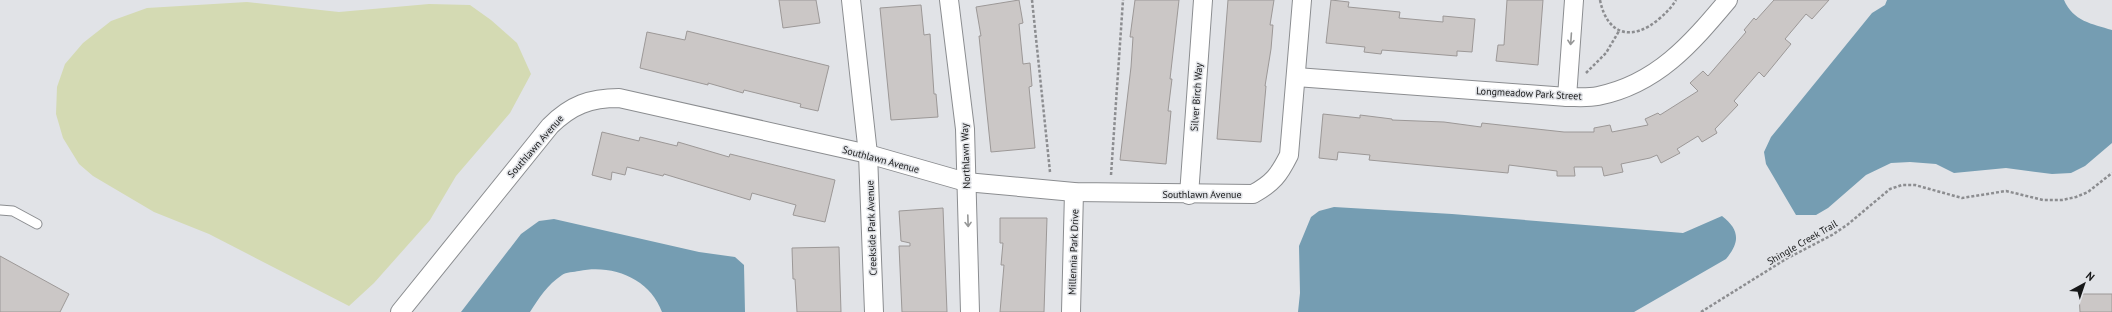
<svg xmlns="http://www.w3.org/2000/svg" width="2112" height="312" font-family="'PT Sans',sans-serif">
  <rect width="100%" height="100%" fill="#e1e3e7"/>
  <!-- green -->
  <polygon fill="#d4dab3" points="247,2 339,12 429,4 470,5 491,20 517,43 531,74 510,113 456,176 430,220 374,283 349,306 209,234 154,212 93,176 79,164 63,138 56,114 57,87 65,64 83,43 111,21 147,8"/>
  <!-- water -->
  <g fill="#759db2">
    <path d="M1887,0H2064C2073,21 2092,24 2112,30V143L2085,166L2071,173L2052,174L2006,168L1954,173L1936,164L1910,162L1891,163L1866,175L1828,208L1816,215H1796L1766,164L1764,152L1771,137L1872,13L1885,5Z"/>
    <path d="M1334,207L1452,214L1683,233L1722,216C1740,230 1740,242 1726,259L1634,312H1298L1300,293L1299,246L1311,217L1319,211Z"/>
    <path d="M554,219L699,252L735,257L744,265L745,312H662C650,279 613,264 579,271C574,272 566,272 562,275C547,285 539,298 530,312H461L521,234L539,221Z"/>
  </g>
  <!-- building -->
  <g fill="#cbc7c6" stroke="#9c9897">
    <polygon points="779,0 816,0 820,23 783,28"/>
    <polygon points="1019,0 1023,23 1019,24 1023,64 1030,63 1032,86 1029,87 1035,148 991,152 979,36 981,36 976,7"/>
    <polygon points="1135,0 1179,0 1170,79 1172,79 1168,111 1171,111 1166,164 1120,160 1131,67 1133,37 1130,37"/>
    <polygon points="1228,0 1274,0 1270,25 1273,25 1271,49 1265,86 1266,86 1261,142 1217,139"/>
    <polygon points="1331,0 1349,2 1348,7 1400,12 1399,18 1443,22 1443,16 1475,19 1472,52 1457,51 1457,56 1382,50 1381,54 1364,52 1365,47 1326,43"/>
    <polygon points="1507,0 1543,0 1538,65 1496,61 1498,45 1504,45"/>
    <polygon points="1774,0 1829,0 1812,19 1806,14 1796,26 1785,39 1791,44 1764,77 1759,72 1734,101 1738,105 1715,129 1717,133 1702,142 1698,136 1677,149 1680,153 1661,163 1657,155 1650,158 1621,164 1623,172 1604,176 1602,167 1574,167 1575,176 1557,176 1557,171 1509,165 1508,173 1369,160 1370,155 1338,152 1337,160 1319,158 1323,114 1360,118 1360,115 1392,119 1392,120 1444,122 1481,127 1482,123 1564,132 1594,132 1594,128 1610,125 1612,132 1648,125 1645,119 1658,113 1660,115 1698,91 1690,83 1703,71 1708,76 1746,32 1744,30 1754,18 1756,20"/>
    <polygon points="921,5 924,35 930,34 934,94 936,94 938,117 891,120 880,8"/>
    <polygon points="687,31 829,66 818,111 800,107 801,104 744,90 743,93 708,83 708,85 640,68 647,32 685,40"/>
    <polygon points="602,132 639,141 640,137 677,146 678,142 729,157 730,154 835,180 825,222 793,215 796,205 752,193 750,200 664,174 663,176 627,167 625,175 612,172 611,180 592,175"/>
    <polygon points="943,208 947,312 902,312 899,246 910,246 910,243 901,241 899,211"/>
    <polygon points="1000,218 1047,218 1044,312 1000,312 1004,265 1001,265 1003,243 1000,243"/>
    <polygon points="839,247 841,312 797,312 795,279 793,279 792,248"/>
    <polygon points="0,256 69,294 60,312 0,312"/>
    <polygon points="2079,294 2112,294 2112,312 2080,312"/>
  </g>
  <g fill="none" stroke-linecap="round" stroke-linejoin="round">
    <!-- service casing -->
    <g stroke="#8b8d90" stroke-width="11">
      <polyline id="service" points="0,210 13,211 37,224"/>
    </g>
    <!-- minor casing -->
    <g stroke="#8b8d90" stroke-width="20">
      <g id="minor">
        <polyline points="851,0 868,154 874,312"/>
        <polyline points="949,0 965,129 970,312"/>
        <path d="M1296,77L1567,97C1577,97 1588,98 1598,96C1657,84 1691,44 1728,0"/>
        <polyline points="1567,97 1574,0"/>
        <polyline points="1189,195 1203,0"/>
        <path d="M400,312L550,126C571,105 590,98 619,98L868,154L966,182L1074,192L1253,194C1273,183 1279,175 1289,155L1302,0"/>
        <polyline points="1071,312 1074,192"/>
      </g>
    </g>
    <!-- path -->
    <g stroke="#8c8d90" stroke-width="2.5" stroke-dasharray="3 2" stroke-linecap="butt">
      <polyline points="1032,0 1050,172"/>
      <path d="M1600,0C1607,35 1632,42 1659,19C1666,13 1671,8 1676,0"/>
      <polyline points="1586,73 1606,53 1619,31"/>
      <polyline points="1111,175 1123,0"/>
      <polyline points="1701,312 1786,259 1832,235 1847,225 1890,189 1902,185 1915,185 1962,198 2006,191 2043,200 2062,200 2076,197 2088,192 2112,173"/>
    </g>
    <!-- service -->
    <use href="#service" stroke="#fff" stroke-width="9"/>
    <!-- minor -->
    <use href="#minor" stroke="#fff" stroke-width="18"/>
  </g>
  <!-- one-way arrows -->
  <defs><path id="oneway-shaft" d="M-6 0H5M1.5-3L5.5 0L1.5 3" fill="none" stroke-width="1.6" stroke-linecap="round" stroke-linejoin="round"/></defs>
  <g stroke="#969797">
    <use href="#oneway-shaft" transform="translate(1571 39) rotate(94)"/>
    <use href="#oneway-shaft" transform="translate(968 221) rotate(88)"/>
  </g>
  <g text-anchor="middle" stroke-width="3" stroke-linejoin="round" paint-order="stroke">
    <!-- street labels -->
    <g font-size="10" fill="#161718" stroke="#e1e3e7">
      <text transform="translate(1529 93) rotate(3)" y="4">Longmeadow Park Street</text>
      <text transform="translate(1196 97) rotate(-86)" y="4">Silver Birch Way</text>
      <text transform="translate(535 146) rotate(-49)" y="4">Southlawn Avenue</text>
      <text transform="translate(965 156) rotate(-92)" y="4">Northlawn Way</text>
      <text transform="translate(881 159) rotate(15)" y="4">Southlawn Avenue</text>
      <text x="1202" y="198">Southlawn Avenue</text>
      <text transform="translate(871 228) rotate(-92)" y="4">Creekside Park Avenue</text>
      <text transform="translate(1802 242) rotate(-30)" y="4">Shingle Creek Trail</text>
      <text transform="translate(1073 252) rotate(-88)" y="4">Millennia Park Drive</text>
    </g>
  </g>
  <!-- north arrow -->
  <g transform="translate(2084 284) rotate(40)" stroke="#e1e3e7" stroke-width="3" paint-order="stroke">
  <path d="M0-3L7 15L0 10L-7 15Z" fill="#161718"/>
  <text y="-6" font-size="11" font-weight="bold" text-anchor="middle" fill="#161718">N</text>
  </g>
</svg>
